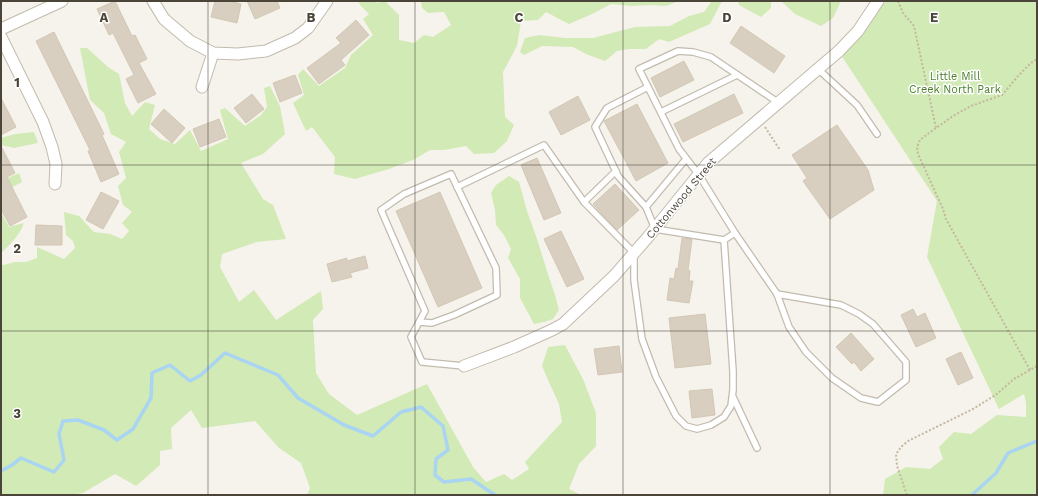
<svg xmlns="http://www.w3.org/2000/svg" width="1038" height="496" font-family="'Work Sans',sans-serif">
  <rect width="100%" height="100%" fill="#f6f3ec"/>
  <!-- green -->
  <g fill="#d2eab5">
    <polygon points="358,1 375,1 377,3 385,1 399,15 399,40 414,43 424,35 433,37 451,25 444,12 428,13 422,8 421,1 679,1 666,6 651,5 632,6 611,4 592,14 569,24 546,12 538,20 521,21 517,46 503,72 505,117 514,125 507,141 494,153 474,154 466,146 444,150 430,150 413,160 389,169 355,179 334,174 335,157 312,127 306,131 293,103 304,95 298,75 303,69 319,86 345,68 351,55 373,35 363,19 369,14 361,6"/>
    <polygon points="712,1 722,1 710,24 669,42 659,39 646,49 629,49 617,51 605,61 586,54 573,47 542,46 524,55 520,52 525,38 539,35 565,38 593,38 635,27 670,26 689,16 704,12"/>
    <polygon points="738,1 771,1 771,8 761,17 739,5"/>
    <polygon points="781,1 841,1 833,18 821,26 795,14"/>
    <polygon points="886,1 1037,1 1037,495 883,495 885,479 906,467 930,469 943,459 939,447 954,432 971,434 997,415 1026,417 1026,403 1024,394 999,409 927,257 937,201 841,55"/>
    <polygon points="80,48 87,48 108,67 119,74 125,103 132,116 145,102 155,105 149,129 160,139 175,144 190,130 201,151 228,139 220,110 225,108 245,126 261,115 267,107 264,88 270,86 280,106 285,134 263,154 241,163 263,199 273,205 286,239 257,242 222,254 220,267 239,302 254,290 276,320 321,291 323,309 313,320 316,373 329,394 357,415 427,384 473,467 486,482 504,474 512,480 529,469 525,462 562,422 559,404 548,380 542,366 548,347 565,345 583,379 596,413 596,446 579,464 569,489 581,495 307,495 310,488 301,463 279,448 255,421 202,428 191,410 171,428 172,449 160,451 160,465 136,486 115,474 83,493 68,495 1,495 1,264 3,265 15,262 26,262 37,258 37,247 64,259 75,248 73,241 66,235 64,212 79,216 94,232 110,234 122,239 129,231 122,223 132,212 123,205 118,186 126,178 119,152 126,142 111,134 104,113 90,100"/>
    <polygon points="34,132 38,143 14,148 1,145 1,138 15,134"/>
    <polygon points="19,173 22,182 1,193 1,181"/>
    <polygon points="509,176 519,182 527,211 537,239 547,271 555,295 559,310 553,319 544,322 534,324 520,298 520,279 508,258 511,249 504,235 496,225 495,210 491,193 496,185"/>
    <path d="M1,212L9,227L24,223C19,236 11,244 1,253Z"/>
  </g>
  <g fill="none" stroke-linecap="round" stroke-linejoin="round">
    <!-- stream -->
    <g stroke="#a9d4f2" stroke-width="3.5">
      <polyline points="1,471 12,465 21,458 54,472 64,460 59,434 63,421 78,420 104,430 117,440 133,429 151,398 152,373 170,365 190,381 201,375 225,353 278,375 298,398 344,425 373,436 401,412 421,407 443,426 448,450 436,459 435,475 444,482 471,479 495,495"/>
      <polyline points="972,495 996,473 1008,453 1037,441"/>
    </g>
  </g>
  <!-- building -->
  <g fill="#d8cfc1" stroke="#d3c7b4">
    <polygon points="115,1 132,36 135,35 147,59 139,63 156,94 138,103 126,79 134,75 113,33 109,35 97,9"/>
    <polygon points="215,1 230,1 241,4 237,23 211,17"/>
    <polygon points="247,1 277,1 280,8 255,19"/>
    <polygon points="356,20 369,35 341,60 345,65 319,84 307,68 341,43 336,38"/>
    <polygon points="741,26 785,56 774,73 730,43"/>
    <polygon points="54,32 104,134 102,135 119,174 101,182 88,151 90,150 36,41"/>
    <polygon points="684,61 694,80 660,97 651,78"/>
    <polygon points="295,75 302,93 280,102 273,83"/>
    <polygon points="252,94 264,109 246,123 234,108"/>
    <polygon points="734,94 743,113 683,142 674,124"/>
    <polygon points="578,96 590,120 561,135 549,112"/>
    <polygon points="1,98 16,127 1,135"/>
    <polygon points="637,104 668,163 636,181 604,121"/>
    <polygon points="164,109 185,128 172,143 151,124"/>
    <polygon points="219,119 226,137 200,147 193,129"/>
    <polygon points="837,125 868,170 874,190 830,219 803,181 807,178 792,155"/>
    <polygon points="1,146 15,173 7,177 27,217 10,226 1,209"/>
    <polygon points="537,158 561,213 544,220 521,165"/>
    <polygon points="615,184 639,210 617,230 593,204"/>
    <polygon points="101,192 119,201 103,229 86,220"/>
    <polygon points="440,192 482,288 438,307 396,211"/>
    <polygon points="36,225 62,226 62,245 35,245"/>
    <polygon points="561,231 584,279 567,287 544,239"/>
    <polygon points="682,238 692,239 688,270 690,271 689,281 693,281 689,303 667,300 670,278 674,279 676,268 678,269"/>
    <polygon points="365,256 368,268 350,273 352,277 332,282 327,264 347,258 347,261"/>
    <polygon points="913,309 917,317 925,313 936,338 916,347 901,315"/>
    <polygon points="705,314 711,364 675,368 669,318"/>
    <polygon points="851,333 874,359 861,371 854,362 852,364 836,347"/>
    <polygon points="619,346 622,372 598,375 594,349"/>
    <polygon points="961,352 973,378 958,385 946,359"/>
    <polygon points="712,389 715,415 692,418 689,391"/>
  </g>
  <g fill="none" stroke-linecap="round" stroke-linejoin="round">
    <!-- lane casing -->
    <g stroke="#c2bbae" stroke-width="8">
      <g id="lane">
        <polyline points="818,69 857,105 877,134"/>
        <polyline points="661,112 737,75"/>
        <polyline points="686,159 646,207 655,229 724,240"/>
        <polyline points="616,171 584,202 634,253 634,280 642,339 656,377 676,416 686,426 697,429 711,425 724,417 731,406 733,390 733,371 724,240 735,233"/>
        <polyline points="457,187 544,145 584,202"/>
        <polyline points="646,207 618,176 595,127 607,108 648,87"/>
        <polyline points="777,294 735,233 699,175 679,149 639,69 678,51 693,52 711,57 779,103"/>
        <polygon points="777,294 841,305 859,314 873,324 906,362 906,380 878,402 861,398 832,378 806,352 789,327"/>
        <polyline points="419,322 432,323 454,315 497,295 496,268 451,174 404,194 381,210 425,311 411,337 422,362 464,366"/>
        <polyline points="733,397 757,448"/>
      </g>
    </g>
    <!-- street casing -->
    <g stroke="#c2bbae" stroke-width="13">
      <g id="street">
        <polyline points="153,1 164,19 190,41 213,53 238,54 266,51 295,38 308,28 327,1"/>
        <polyline points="1,29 62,1"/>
        <polyline points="1,37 43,122 52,147 56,164 55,184"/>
        <polyline points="202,87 213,53"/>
        <polyline points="464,366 514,347 552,330 563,324 614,276 648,237 708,163 839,51 858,31 878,1"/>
      </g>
    </g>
    <!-- path -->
    <g stroke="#c4b79f" stroke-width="2" stroke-dasharray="2 2" stroke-linecap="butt">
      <polyline points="898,1 903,13 914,26 936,128"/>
      <polyline points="765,127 780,150"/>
      <polyline points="1030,370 946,219 943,209 918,154 917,147 920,140 929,133 953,116 971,106 1002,95 1019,75 1031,63 1037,59"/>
      <polyline points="907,495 897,466 896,454 902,446 908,441 973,409 997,394 1014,379 1037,366"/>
    </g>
    <!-- lane -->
    <use href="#lane" stroke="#fff" stroke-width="5.5"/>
    <!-- street -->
    <use href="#street" stroke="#fff" stroke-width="11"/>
  </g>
  <!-- grid -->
  <path fill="none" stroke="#4b4439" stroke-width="1" stroke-opacity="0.55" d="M208,1V495M415,1V495M623,1V495M830,1V495M1,165H1037M1,331H1037"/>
  <g text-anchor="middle" stroke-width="3" stroke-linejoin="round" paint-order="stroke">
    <!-- park labels -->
    <g font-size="11" fill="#4a7f2a" stroke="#fff">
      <text x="955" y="80">Little Mill<tspan x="955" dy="13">Creek North Park</tspan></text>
    </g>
    <!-- street labels -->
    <g font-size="11" fill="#4b4439" stroke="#fff">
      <text transform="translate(681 198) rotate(-50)" y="4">Cottonwood Street</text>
    </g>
  </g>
  <g font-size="13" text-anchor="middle" font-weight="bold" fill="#4b4439" stroke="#fff" stroke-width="3" stroke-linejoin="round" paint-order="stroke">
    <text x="104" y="22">A</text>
    <text x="311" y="22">B</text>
    <text x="519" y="22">C</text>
    <text x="727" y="22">D</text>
    <text x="934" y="22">E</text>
    <text x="17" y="87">1</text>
    <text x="17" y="253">2</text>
    <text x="17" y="418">3</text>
  </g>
  <!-- border -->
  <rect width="1038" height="496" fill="none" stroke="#4b4439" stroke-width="4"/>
</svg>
